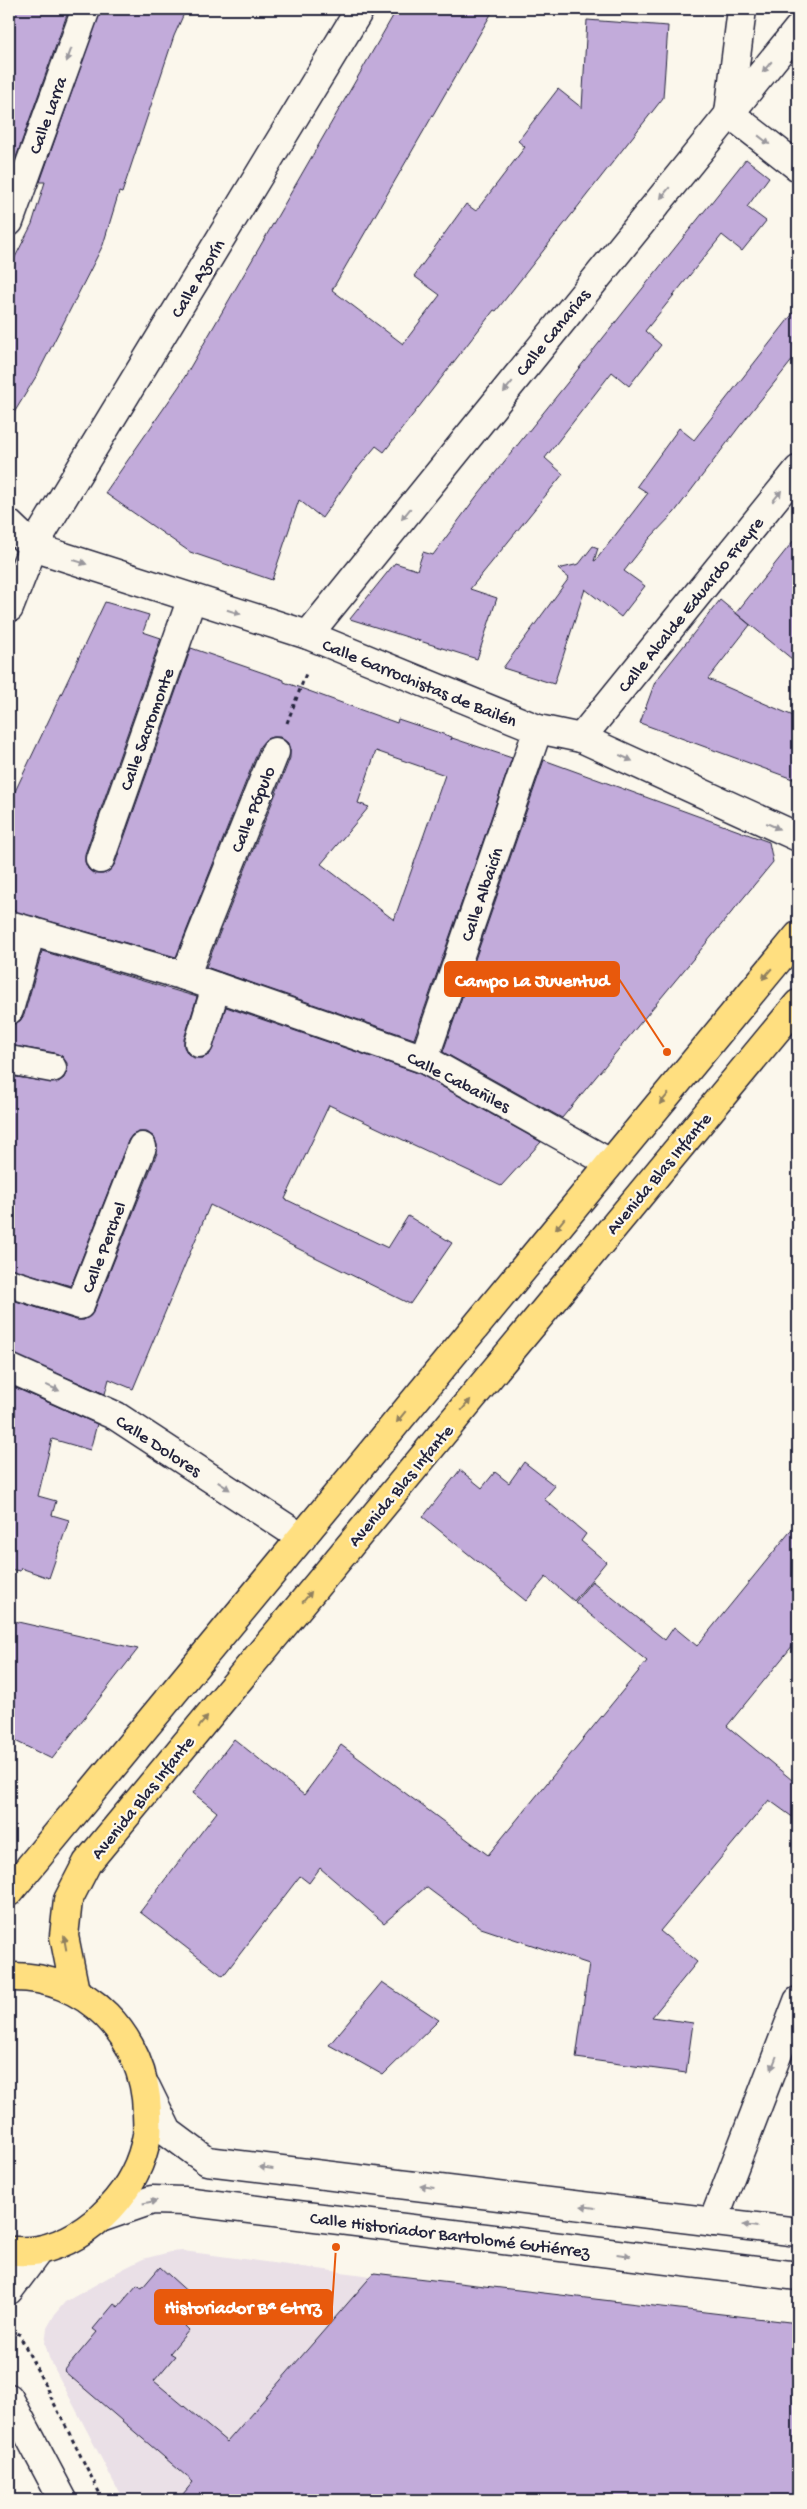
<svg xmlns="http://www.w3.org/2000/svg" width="807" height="2509" font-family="'Gochi Hand',sans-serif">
  <rect width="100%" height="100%" fill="#fbf7ec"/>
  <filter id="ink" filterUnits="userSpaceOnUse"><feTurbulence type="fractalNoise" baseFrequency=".02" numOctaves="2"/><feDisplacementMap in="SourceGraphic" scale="10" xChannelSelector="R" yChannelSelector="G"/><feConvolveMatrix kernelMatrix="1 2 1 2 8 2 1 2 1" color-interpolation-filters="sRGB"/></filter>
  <g filter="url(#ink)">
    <!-- built -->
    <polygon fill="#eae0e7" points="183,2251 371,2276 375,2273 798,2323 798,2500 123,2500 49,2358 45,2343 47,2328 55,2314 65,2302 123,2269 143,2259 170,2252"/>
    <!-- building -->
    <g fill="#c2abda" stroke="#22223b" fill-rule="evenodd">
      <polygon points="9,9 69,9 9,177"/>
      <polygon points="101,9 186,9 174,36 122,193 119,192 103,245 37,375 9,421 9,269 32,224 45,182 40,182"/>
      <polygon points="397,9 494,9 332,290 403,344 440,295 414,276 466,204 476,211 525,147 518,141 558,89 582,108 587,20 668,26 663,98 496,311 494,310 384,452 376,446 352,475 322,518 299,500 272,580 190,552 105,493 180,385"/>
      <polygon points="746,159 769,177 747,207 766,221 742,251 722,235 645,331 661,345 629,386 612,372 545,458 563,474 470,589 497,598 477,659 350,619 395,563 417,570 423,552 433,555 476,497"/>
      <polygon points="798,307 798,353 739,427 674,513 650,538 624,571 645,586 621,617 585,589 554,684 503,668 569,578 558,569 579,564 593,546 598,548 594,561 596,560 648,493 637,486 679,428 694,440"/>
      <polygon points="798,535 798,664 736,613"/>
      <polygon points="720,600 750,625 708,679 798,718 798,781 640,723 655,682"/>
      <path d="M105,602L149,615L143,632L161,638L85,854V862L88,869L94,874H103L110,870L115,864L191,648L284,680V682L397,723L398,719L452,737L451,740L452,738L512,758L414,1039L206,967L290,758V750L288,743L280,737H272L266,739L260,746L176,957L9,910V804ZM376,751L445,775L394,920L321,864L369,807L358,803Z"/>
      <polygon points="544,760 769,842 773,862 562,1118 443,1052"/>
      <polygon points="42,951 197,997 184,1039 184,1047 188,1054 194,1058 203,1058 210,1054 226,1007 418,1073 541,1142 501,1186 329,1105 285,1199 388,1248 408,1216 452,1243 410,1304 210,1205 133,1389 109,1379 105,1394 9,1353 9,1299 76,1320 84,1320 94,1311 157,1153 157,1145 154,1137 147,1132 139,1132 132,1135 128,1141 71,1286 9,1268 9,1076 57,1083 64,1078 67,1070 67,1063 62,1056 55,1053 9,1045 9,1025 20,1021 24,1015"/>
      <polygon points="9,1385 97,1424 90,1450 52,1439 38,1496 56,1501 52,1515 69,1520 49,1578 21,1568 20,1571 9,1569"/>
      <polygon points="524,1462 555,1486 544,1499 586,1534 581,1541 606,1562 574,1601 546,1577 526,1601 423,1517 460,1470 482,1488 495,1472 509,1483"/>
      <polygon points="798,1522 798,1639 727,1726 798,1785 798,1821 769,1800 660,1931 697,1962 652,2017 693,2023 686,2073 576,2058 589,1964 481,1928 426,1887 384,1923 320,1868 309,1883 300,1876 223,1976 140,1912 217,1812 193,1793 234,1739 304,1795 341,1745 488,1855 647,1661 575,1602 592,1581 665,1640 674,1627 697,1646"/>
      <polygon points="9,1620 138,1649 52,1759 9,1738"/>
      <polygon points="382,1982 439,2020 383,2075 329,2045"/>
      <polygon points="160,2267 202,2305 185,2326 189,2330 170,2353 175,2356 154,2381 227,2442 374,2273 798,2323 798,2500 178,2500 193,2482 64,2371 97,2332 93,2329 114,2304 118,2307 137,2285 142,2288"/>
    </g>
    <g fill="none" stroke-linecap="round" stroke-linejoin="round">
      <!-- minor casing -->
      <g stroke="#22223b" stroke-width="31">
        <g id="minor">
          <polyline points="742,9 729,113 798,167"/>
          <polyline points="9,222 86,9"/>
          <polyline points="9,524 33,547 308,635 538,729 581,738 798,837"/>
          <polyline points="9,608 33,547 360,9"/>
          <polyline points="308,635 798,29"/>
          <polyline points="581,738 798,470"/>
          <polyline points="100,859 192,598"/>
          <polyline points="9,925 185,976 424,1059 610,1163"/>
          <polyline points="185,976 275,752"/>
          <polyline points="9,1010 31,931"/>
          <polyline points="199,1043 216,987"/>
          <polyline points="424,1059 538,729"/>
          <polyline points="9,1060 52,1068"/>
          <polyline points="9,1283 80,1305 142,1147"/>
          <polyline points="9,1368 116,1416 302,1538"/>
          <polyline points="146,2087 168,2132 207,2161 798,2232"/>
          <polyline points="103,2217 152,2200 184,2201 798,2276"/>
          <polyline points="713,2222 798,2001"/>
          <polyline points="9,2290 39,2250"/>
          <polyline points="9,2398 63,2500"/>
        </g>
      </g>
      <!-- major casing -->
      <g stroke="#22223b" stroke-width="31">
        <g id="major">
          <polyline points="9,1892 798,936"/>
          <path d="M9,1977C86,1974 145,2036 147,2112C147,2119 148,2128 147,2135C138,2189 93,2238 39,2250C30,2252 18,2251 9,2251"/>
          <polyline points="75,1991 64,1936 68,1900 87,1863 798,1004"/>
        </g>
      </g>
      <!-- path -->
      <g stroke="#22223b" stroke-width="3" stroke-dasharray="4 4" stroke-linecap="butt">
        <polyline points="287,723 307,671"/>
        <polyline points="9,2331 19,2334 103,2500"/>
      </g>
      <!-- minor -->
      <use href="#minor" stroke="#fbf7ec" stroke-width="28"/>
      <!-- major -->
      <use href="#major" stroke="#ffdf80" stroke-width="28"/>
    </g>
    <!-- one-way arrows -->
    <defs><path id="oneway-solid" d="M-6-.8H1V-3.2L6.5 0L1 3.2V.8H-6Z" transform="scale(1.25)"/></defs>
    <g fill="#99979c">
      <use href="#oneway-solid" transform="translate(69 55) rotate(110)"/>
      <use href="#oneway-solid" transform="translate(767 67) rotate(130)"/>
      <use href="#oneway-solid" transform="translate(764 140) rotate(38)"/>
      <use href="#oneway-solid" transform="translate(665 193) rotate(129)"/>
      <use href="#oneway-solid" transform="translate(508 387) rotate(129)"/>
      <use href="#oneway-solid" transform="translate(777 496) rotate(-51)"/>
      <use href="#oneway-solid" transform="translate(406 514) rotate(129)"/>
      <use href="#oneway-solid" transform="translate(80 562) rotate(18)"/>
      <use href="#oneway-solid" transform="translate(234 612) rotate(18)"/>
      <use href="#oneway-solid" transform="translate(626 758) rotate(25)"/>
      <use href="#oneway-solid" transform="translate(773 826) rotate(25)"/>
      <use href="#oneway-solid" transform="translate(53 1388) rotate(24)"/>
      <use href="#oneway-solid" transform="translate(224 1486) rotate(33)"/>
      <use href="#oneway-solid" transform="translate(774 2063) rotate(111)"/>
      <use href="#oneway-solid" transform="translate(266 2168) rotate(-173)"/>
      <use href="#oneway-solid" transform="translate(427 2187) rotate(-173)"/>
      <use href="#oneway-solid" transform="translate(150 2202) rotate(-12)"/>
      <use href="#oneway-solid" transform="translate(588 2207) rotate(-173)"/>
      <use href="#oneway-solid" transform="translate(750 2226) rotate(-173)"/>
      <use href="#oneway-solid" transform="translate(624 2255) rotate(7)"/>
    </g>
    <g fill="#90805e">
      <use href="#oneway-solid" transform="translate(767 974) rotate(130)"/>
      <use href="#oneway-solid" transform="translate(664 1099) rotate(130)"/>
      <use href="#oneway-solid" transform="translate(560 1224) rotate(129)"/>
      <use href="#oneway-solid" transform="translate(466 1405) rotate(-50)"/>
      <use href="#oneway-solid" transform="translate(401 1417) rotate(129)"/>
      <use href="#oneway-solid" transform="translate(307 1597) rotate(-50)"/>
      <use href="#oneway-solid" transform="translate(203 1722) rotate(-50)"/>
      <use href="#oneway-solid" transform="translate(65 1943) rotate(-100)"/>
    </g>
  </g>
  <g text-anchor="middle" stroke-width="4.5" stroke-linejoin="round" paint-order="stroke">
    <!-- street labels -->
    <g font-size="18" fill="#22223b" stroke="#fbf7ec">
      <text transform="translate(47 115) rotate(-70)" y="6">Calle Larra</text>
      <text transform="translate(197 278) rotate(-59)" y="6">Calle Azorín</text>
      <text transform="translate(552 332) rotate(-51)" y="6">Calle Canarias</text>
      <text transform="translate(690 604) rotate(-51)" y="6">Calle Alcalde Eduardo Freyre</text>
      <text transform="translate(420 682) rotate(22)" y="6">Calle Garrochistas de Bailén</text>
      <text transform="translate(146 729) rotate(-70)" y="6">Calle Sacromonte</text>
      <text transform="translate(252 809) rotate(-68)" y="6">Calle Pópulo</text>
      <text transform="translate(481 894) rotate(-71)" y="6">Calle Albaicín</text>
      <text transform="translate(459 1081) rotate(27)" y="6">Calle Cabañiles</text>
      <text transform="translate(658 1173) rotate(-50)" y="6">Avenida Blas Infante</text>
      <text transform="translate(103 1247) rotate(-69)" y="6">Calle Perchel</text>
      <text transform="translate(159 1445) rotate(33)" y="6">Calle Dolores</text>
      <text transform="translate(400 1485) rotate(-50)" y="6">Avenida Blas Infante</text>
      <text transform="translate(142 1797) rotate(-51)" y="6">Avenida Blas Infante</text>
      <text transform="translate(450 2234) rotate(7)" y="6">Calle Historiador Bartolomé Gutiérrez</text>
    </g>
  </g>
  <!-- callouts -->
  <path fill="none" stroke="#e8590c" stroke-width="2" d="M667 1052L619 979M336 2247L332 2307"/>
  <g fill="#e8590c" stroke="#fbf7ec" stroke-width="2">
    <circle cx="667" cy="1052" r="5"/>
    <circle cx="336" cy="2247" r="5"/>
  </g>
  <g fill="#e8590c" stroke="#e8590c" stroke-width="2">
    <rect x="445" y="962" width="174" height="34" rx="5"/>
    <rect x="155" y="2290" width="177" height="34" rx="5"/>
  </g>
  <g font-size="19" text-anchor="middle" font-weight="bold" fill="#fff">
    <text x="532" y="986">Campo La Juventud</text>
    <text x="243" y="2313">Historiador Bª Gtrrz</text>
  </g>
  <!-- margin -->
  <rect width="807" height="2509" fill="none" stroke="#fbf7ec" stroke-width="30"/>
  <rect x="15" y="15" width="777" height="2479" fill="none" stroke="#22223b" stroke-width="2" filter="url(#ink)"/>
</svg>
